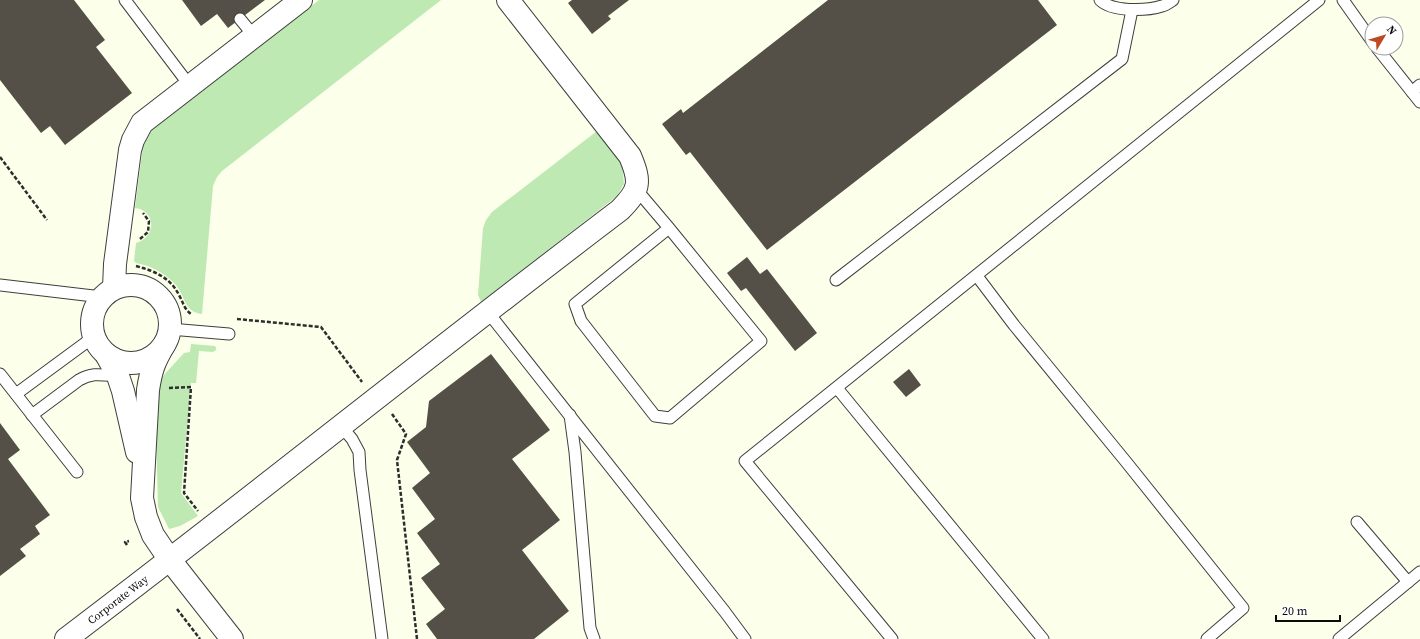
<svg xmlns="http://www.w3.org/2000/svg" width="1420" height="639" font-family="'Source Serif 4',serif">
  <rect width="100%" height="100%" fill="#fcffe9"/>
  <!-- grass -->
  <g fill="#bee9b3">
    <path d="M319,0H441L222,171L217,177L213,186L202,314C183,312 186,295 174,283C163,272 151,266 136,263L134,261L136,243C156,237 157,211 135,208L143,146L149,133L161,123Z"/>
    <polygon points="597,131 622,163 624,184 617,196 481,302 478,295 483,228 486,220 492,212"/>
    <polygon points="191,344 215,346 216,348 216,350 213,352 199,351 196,383 191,383 181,493 198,516 180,526 169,529 158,507 155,392 160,392 160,383 163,376 184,353 190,352"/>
  </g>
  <!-- building -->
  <g fill="#545047">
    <polygon points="0,0 74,0 105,40 96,47 132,93 65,145 50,126 41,133 0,80"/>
    <polygon points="182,0 265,0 228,28 217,14 201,26"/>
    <polygon points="572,0 629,0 608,16 611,19 592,34 568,3"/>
    <polygon points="828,0 1038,0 1057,25 767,250 690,152 686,155 662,124 681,109 683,113"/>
    <polygon points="747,257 760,274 767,269 817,333 795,351 746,288 741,291 727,273"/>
    <polygon points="491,354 550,430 512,459 560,520 522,550 569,611 534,639 437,639 426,624 445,609 421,578 440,564 417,533 435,519 412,488 430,473 407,442 426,427 429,401"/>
    <polygon points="909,369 921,385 906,397 893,382"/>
    <polygon points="0,423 20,450 8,459 50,515 35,526 40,534 20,549 26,556 0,576"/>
  </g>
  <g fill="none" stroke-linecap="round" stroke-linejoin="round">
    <!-- service casing -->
    <g stroke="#3e3e3e" stroke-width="13">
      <g id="service">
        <polyline points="125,0 190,86"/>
        <path d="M1100,0C1112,12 1146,11 1162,6C1166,5 1170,2 1173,0"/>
        <polyline points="1343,0 1372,41"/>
        <polyline points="240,19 254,36"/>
        <polyline points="1377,48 1420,102"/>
        <polyline points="1412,92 1420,85"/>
        <polyline points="636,189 669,228 761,341 670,418 655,416 581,321 575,304 669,228"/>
        <polyline points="977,276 1014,325 1127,463 1243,608 1207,639"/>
        <polyline points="836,280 1122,59 1132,10"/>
        <polyline points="0,285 102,297"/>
        <polyline points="487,311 725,612 745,639"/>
        <polyline points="170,329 229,334"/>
        <polyline points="0,374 77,472"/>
        <polyline points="837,388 1043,639"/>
        <polyline points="16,394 84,344 93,336"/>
        <path d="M32,415L79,380C93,372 102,375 118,376"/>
        <polyline points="570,415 575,452 590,628 594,639"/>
        <polyline points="341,426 352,439 359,452 360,470 382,639"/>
        <polyline points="1357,522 1408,582"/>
        <polyline points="892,639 745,461 1319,0"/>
        <polyline points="1339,639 1420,572"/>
      </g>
    </g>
    <!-- minor casing -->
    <g stroke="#3e3e3e" stroke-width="24">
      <g id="minor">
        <circle cx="131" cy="324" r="39"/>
        <polyline points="114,288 115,264 130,150 133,140 142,123 301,0"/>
        <path d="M164,345C154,362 151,370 148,390L142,498L146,517L153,535L170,560L232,639"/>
        <polyline points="107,356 118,376 123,391 137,452"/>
        <path id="s1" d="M66,639C252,498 434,351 620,210C640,190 641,182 630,156L508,0"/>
      </g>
    </g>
    <!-- path -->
    <g stroke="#2d2d2d" stroke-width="2.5" stroke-dasharray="4 2" stroke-linecap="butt">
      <polyline points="0,157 47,220"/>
      <polyline points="140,239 148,232 149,221 143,213"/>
      <path d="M136,266C154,271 170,277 179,295C183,302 184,309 191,314"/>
      <polyline points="237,319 321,327 362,382"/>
      <polyline points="169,388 191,387 184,493 198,511"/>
      <polyline points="392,414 406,434 397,460 417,639"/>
      <polyline points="127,545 125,542 129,541"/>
      <polyline points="177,609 200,639"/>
    </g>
    <!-- service -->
    <use href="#service" stroke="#fff" stroke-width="11"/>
    <!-- minor -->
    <use href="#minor" stroke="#fff" stroke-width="22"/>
  </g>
  <g text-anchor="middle" stroke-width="4" stroke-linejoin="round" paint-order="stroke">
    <!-- street labels -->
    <g font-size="11" fill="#0b0b0b" stroke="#fff">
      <text dy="4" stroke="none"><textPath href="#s1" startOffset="65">Corporate Way</textPath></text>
    </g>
  </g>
  <!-- north arrow -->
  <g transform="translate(1384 36) rotate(52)"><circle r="19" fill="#ffffff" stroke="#9d9d9d"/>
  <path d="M0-3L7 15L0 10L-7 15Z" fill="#bd4a21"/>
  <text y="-6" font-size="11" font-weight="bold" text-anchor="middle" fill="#0b0b0b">N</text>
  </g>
  <!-- scale -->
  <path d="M1276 615v6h64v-6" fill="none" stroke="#0b0b0b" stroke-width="2"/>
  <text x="1282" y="615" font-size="12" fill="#0b0b0b" stroke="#ffffff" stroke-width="3" paint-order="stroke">20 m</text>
</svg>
